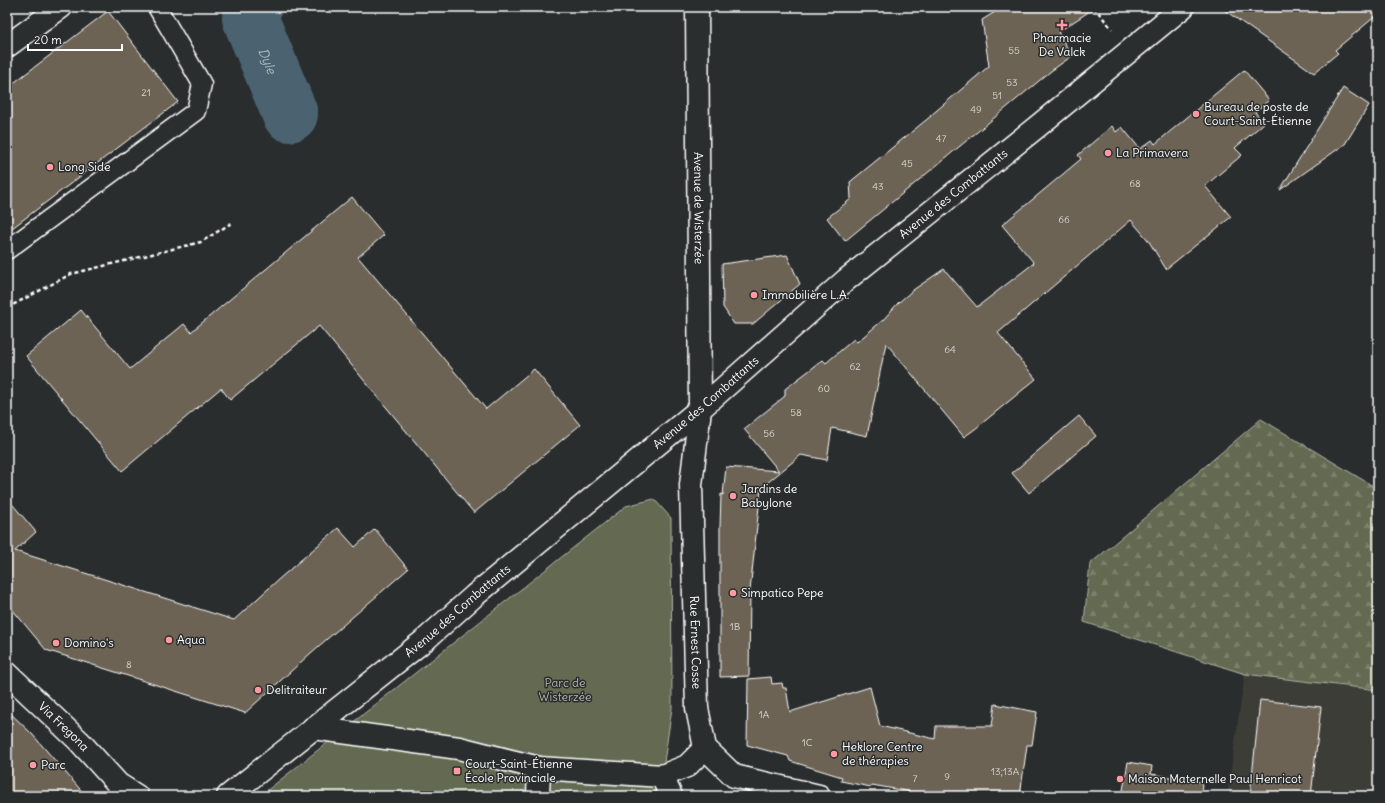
<svg xmlns="http://www.w3.org/2000/svg" width="1385" height="803" font-family="Delius,sans-serif">
  <defs>
    <pattern id="forest-firs" width="22" height="20" patternUnits="userSpaceOnUse"><rect width="22" height="20" fill="#646b51"/><path d="M5 1l3.5 6h-7zM16 11l3.5 6h-7z" fill="#7b816b"/></pattern>
  </defs>
  <rect width="100%" height="100%" fill="#2a2d2e"/>
  <filter id="ink" filterUnits="userSpaceOnUse"><feTurbulence type="fractalNoise" baseFrequency=".025" numOctaves="2"/><feDisplacementMap in="SourceGraphic" scale="8" xChannelSelector="R" yChannelSelector="G"/><feConvolveMatrix kernelMatrix="1 2 1 2 8 2 1 2 1" color-interpolation-filters="sRGB"/></filter>
  <g filter="url(#ink)">
    <!-- built -->
    <polygon fill="#3e3e39" points="1245,674 1378,690 1378,796 1227,796"/>
    <!-- forest -->
    <polygon fill="url(#forest-firs)" stroke="#b2b5a8" points="1261,419 1378,489 1378,690 1245,674 1084,622 1090,564"/>
    <!-- park -->
    <polygon fill="#646b51" stroke="#b2b5a8" points="654,499 671,518 672,708 659,796 260,796 626,506"/>
    <g fill="none" stroke-linecap="round" stroke-linejoin="round">
      <!-- river -->
      <path stroke="#4c6471" stroke-width="56" id="s1" d="M254,7L250,18L290,114"/>
    </g>
    <!-- building -->
    <g fill="#6c6454" stroke="#fff">
      <polygon points="1003,7 1096,7 1058,32 1072,56 1051,71 845,241 827,218 851,199 850,182 931,116 930,116 989,66 982,20"/>
      <polygon points="1220,7 1378,7 1378,14 1335,50 1338,53 1314,73"/>
      <polygon points="108,11 178,102 7,232 7,88"/>
      <polygon points="1244,70 1269,100 1255,112 1264,123 1235,148 1242,155 1205,186 1231,217 1166,269 1148,240 1131,220 998,333 1036,379 975,429 964,437 886,343 867,436 832,428 827,460 801,455 761,488 750,591 749,676 720,677 720,527 721,494 723,495 726,467 779,471 744,429 785,396 785,389 823,360 826,363 854,339 857,342 883,320 898,303 913,290 944,269 977,307 1034,263 1002,225 1081,159 1078,155 1112,126 1116,132 1122,127 1140,149 1152,140 1155,144"/>
      <polygon points="1343,88 1369,105 1345,144 1280,190"/>
      <polygon points="352,197 384,235 358,257 486,409 534,369 580,425 474,513 319,326 230,400 221,388 122,471 26,356 81,310 130,369 184,324 191,332"/>
      <polygon points="787,255 800,284 753,324 734,324 723,307 722,264"/>
      <polygon points="1079,416 1096,436 1029,493 1012,473"/>
      <polygon points="7,498 36,532 15,551 234,620 279,579 338,528 355,547 375,529 408,569 312,652 245,713 46,650 7,603"/>
      <polygon points="771,677 772,684 782,683 783,688 786,688 790,712 870,687 880,726 935,739 936,726 992,726 995,704 1037,712 1032,745 1027,745 1020,796 934,796 872,785 871,787 841,781 842,777 790,761 788,756 747,745 748,679"/>
      <polygon points="1260,700 1321,707 1311,796 1250,796"/>
      <polygon points="7,710 32,734 86,796 7,796"/>
      <polygon points="1128,762 1152,766 1151,774 1202,782 1201,796 1122,796"/>
    </g>
    <g fill="none" stroke-linecap="round" stroke-linejoin="round">
      <!-- service casing -->
      <g stroke="#fff" stroke-width="21">
        <polyline id="service" points="7,250 196,111 202,84 157,7"/>
      </g>
      <!-- minor casing -->
      <g stroke="#fff" stroke-width="25">
        <g id="minor">
          <polyline points="7,46 61,7"/>
          <path id="s2" d="M700,409L691,485L697,708L705,748L734,776L819,796"/>
          <path id="s3" d="M7,673L79,741L118,784L137,796"/>
          <polyline points="313,728 459,748 539,768 662,776 687,766 705,748"/>
          <polyline points="662,776 671,796"/>
          <polyline points="538,796 539,768"/>
        </g>
      </g>
      <!-- secondary casing -->
      <g stroke="#fff" stroke-width="25">
        <g id="secondary">
          <path id="s4" d="M697,7L700,409"/>
          <path id="s5" d="M228,796L426,639L474,596L700,409L846,280L1038,126L1183,7"/>
        </g>
      </g>
      <!-- path -->
      <g stroke="#fff" stroke-width="2.5" stroke-dasharray="4 3" stroke-linecap="butt">
        <polyline points="1094,7 1112,29"/>
        <polyline points="7,308 71,274 201,242 233,222"/>
      </g>
      <!-- service -->
      <use href="#service" stroke="#2a2d2e" stroke-width="18"/>
      <!-- minor -->
      <use href="#minor" stroke="#2a2d2e" stroke-width="22"/>
      <!-- secondary -->
      <use href="#secondary" stroke="#2a2d2e" stroke-width="22"/>
    </g>
  </g>
  <!-- markers -->
  <g fill="#ff9aa2" stroke="#2a2d2e" stroke-width="1.5">
    <path d="M1060 19h4v4h4v4h-4v4h-4v-4h-4v-4h4z"/>
    <circle cx="1196" cy="114" r="4"/>
    <circle cx="1108" cy="153" r="4"/>
    <circle cx="50" cy="167" r="4"/>
    <circle cx="754" cy="295" r="4"/>
    <circle cx="733" cy="496" r="4"/>
    <circle cx="733" cy="593" r="4"/>
    <circle cx="169" cy="640" r="4"/>
    <circle cx="56" cy="643" r="4"/>
    <circle cx="258" cy="690" r="4"/>
    <circle cx="834" cy="754" r="4"/>
    <circle cx="33" cy="765" r="4"/>
    <rect x="453" y="767" width="8" height="8" rx="2"/>
    <circle cx="1120" cy="779" r="4"/>
  </g>
  <g text-anchor="middle" stroke-width="3" stroke-linejoin="round" paint-order="stroke">
    <!-- number labels -->
    <g font-size="10" fill="#dad8d4">
      <text x="1014" y="54">55</text>
      <text x="1012" y="86">53</text>
      <text x="146" y="96">21</text>
      <text x="997" y="99">51</text>
      <text x="976" y="113">49</text>
      <text x="941" y="142">47</text>
      <text x="907" y="167">45</text>
      <text x="1135" y="187">68</text>
      <text x="878" y="190">43</text>
      <text x="1064" y="223">66</text>
      <text x="950" y="353">64</text>
      <text x="855" y="370">62</text>
      <text x="824" y="392">60</text>
      <text x="796" y="416">58</text>
      <text x="769" y="437">56</text>
      <text x="735" y="630">1B</text>
      <text x="129" y="668">8</text>
      <text x="764" y="718">1A</text>
      <text x="807" y="746">1C</text>
      <text x="1005" y="775">13;13A</text>
      <text x="947" y="780">9</text>
      <text x="915" y="782">7</text>
    </g>
    <!-- poi labels -->
    <g font-size="12" fill="#fff" stroke="#2a2d2e" text-anchor="start">
      <text x="1062" y="42" text-anchor="middle">Pharmacie<tspan x="1062" dy="14">De Valck</tspan></text>
      <text x="1204" y="111">Bureau de poste de<tspan x="1204" dy="14">Court-Saint-Étienne</tspan></text>
      <text x="1116" y="157">La Primavera</text>
      <text x="58" y="171">Long Side</text>
      <text x="762" y="299">Immobilière L.A.</text>
      <text x="741" y="493">Jardins de<tspan x="741" dy="14">Babylone</tspan></text>
      <text x="741" y="597">Simpatico Pepe</text>
      <text x="177" y="644">Aqua</text>
      <text x="64" y="647">Domino's</text>
      <text x="266" y="694">Delitraiteur</text>
      <text x="842" y="751">Heklore Centre<tspan x="842" dy="14">de thérapies</tspan></text>
      <text x="465" y="768">Court-Saint-Étienne<tspan x="465" dy="14">École Provinciale</tspan></text>
      <text x="41" y="769">Parc</text>
      <text x="1128" y="783">Maison Maternelle Paul Henricot</text>
    </g>
    <!-- street labels -->
    <g font-size="12" fill="#fff" stroke="#2a2d2e">
      <text dy="4" stroke="none"><textPath href="#s5" startOffset="943">Avenue des Combattants</textPath></text>
      <text dy="4" stroke="none"><textPath href="#s4" startOffset="201">Avenue de Wisterzée</textPath></text>
      <text dy="4" stroke="none"><textPath href="#s5" startOffset="619">Avenue des Combattants</textPath></text>
      <text dy="4" stroke="none"><textPath href="#s5" startOffset="295">Avenue des Combattants</textPath></text>
      <text dy="4" stroke="none"><textPath href="#s2" startOffset="234">Rue Ernest Cosse</textPath></text>
      <text dy="4" stroke="none"><textPath href="#s3" startOffset="78">Via Fregona</textPath></text>
    </g>
    <!-- park labels -->
    <g font-size="12" fill="#b2b5a8" stroke="#2a2d2e">
      <text x="565" y="687">Parc de<tspan x="565" dy="14">Wisterzée</tspan></text>
    </g>
    <!-- water labels -->
    <g font-size="13" font-style="italic" fill="#aeb9bf" stroke="#2a2d2e">
      <text dy="5" stroke="none"><textPath href="#s1" startOffset="58">Dyle</textPath></text>
    </g>
  </g>
  <!-- margin -->
  <rect width="1385" height="803" fill="none" stroke="#2a2d2e" stroke-width="24"/>
  <rect x="12" y="12" width="1361" height="779" fill="none" stroke="#fff" stroke-width="1.5" filter="url(#ink)"/>
  <!-- scale -->
  <path d="M28 44v6h94v-6" fill="none" stroke="#ffffff" stroke-width="2"/>
  <text x="34" y="44" font-size="12" fill="#ffffff" stroke="#2a2d2e" stroke-width="3" paint-order="stroke">20 m</text>
</svg>
